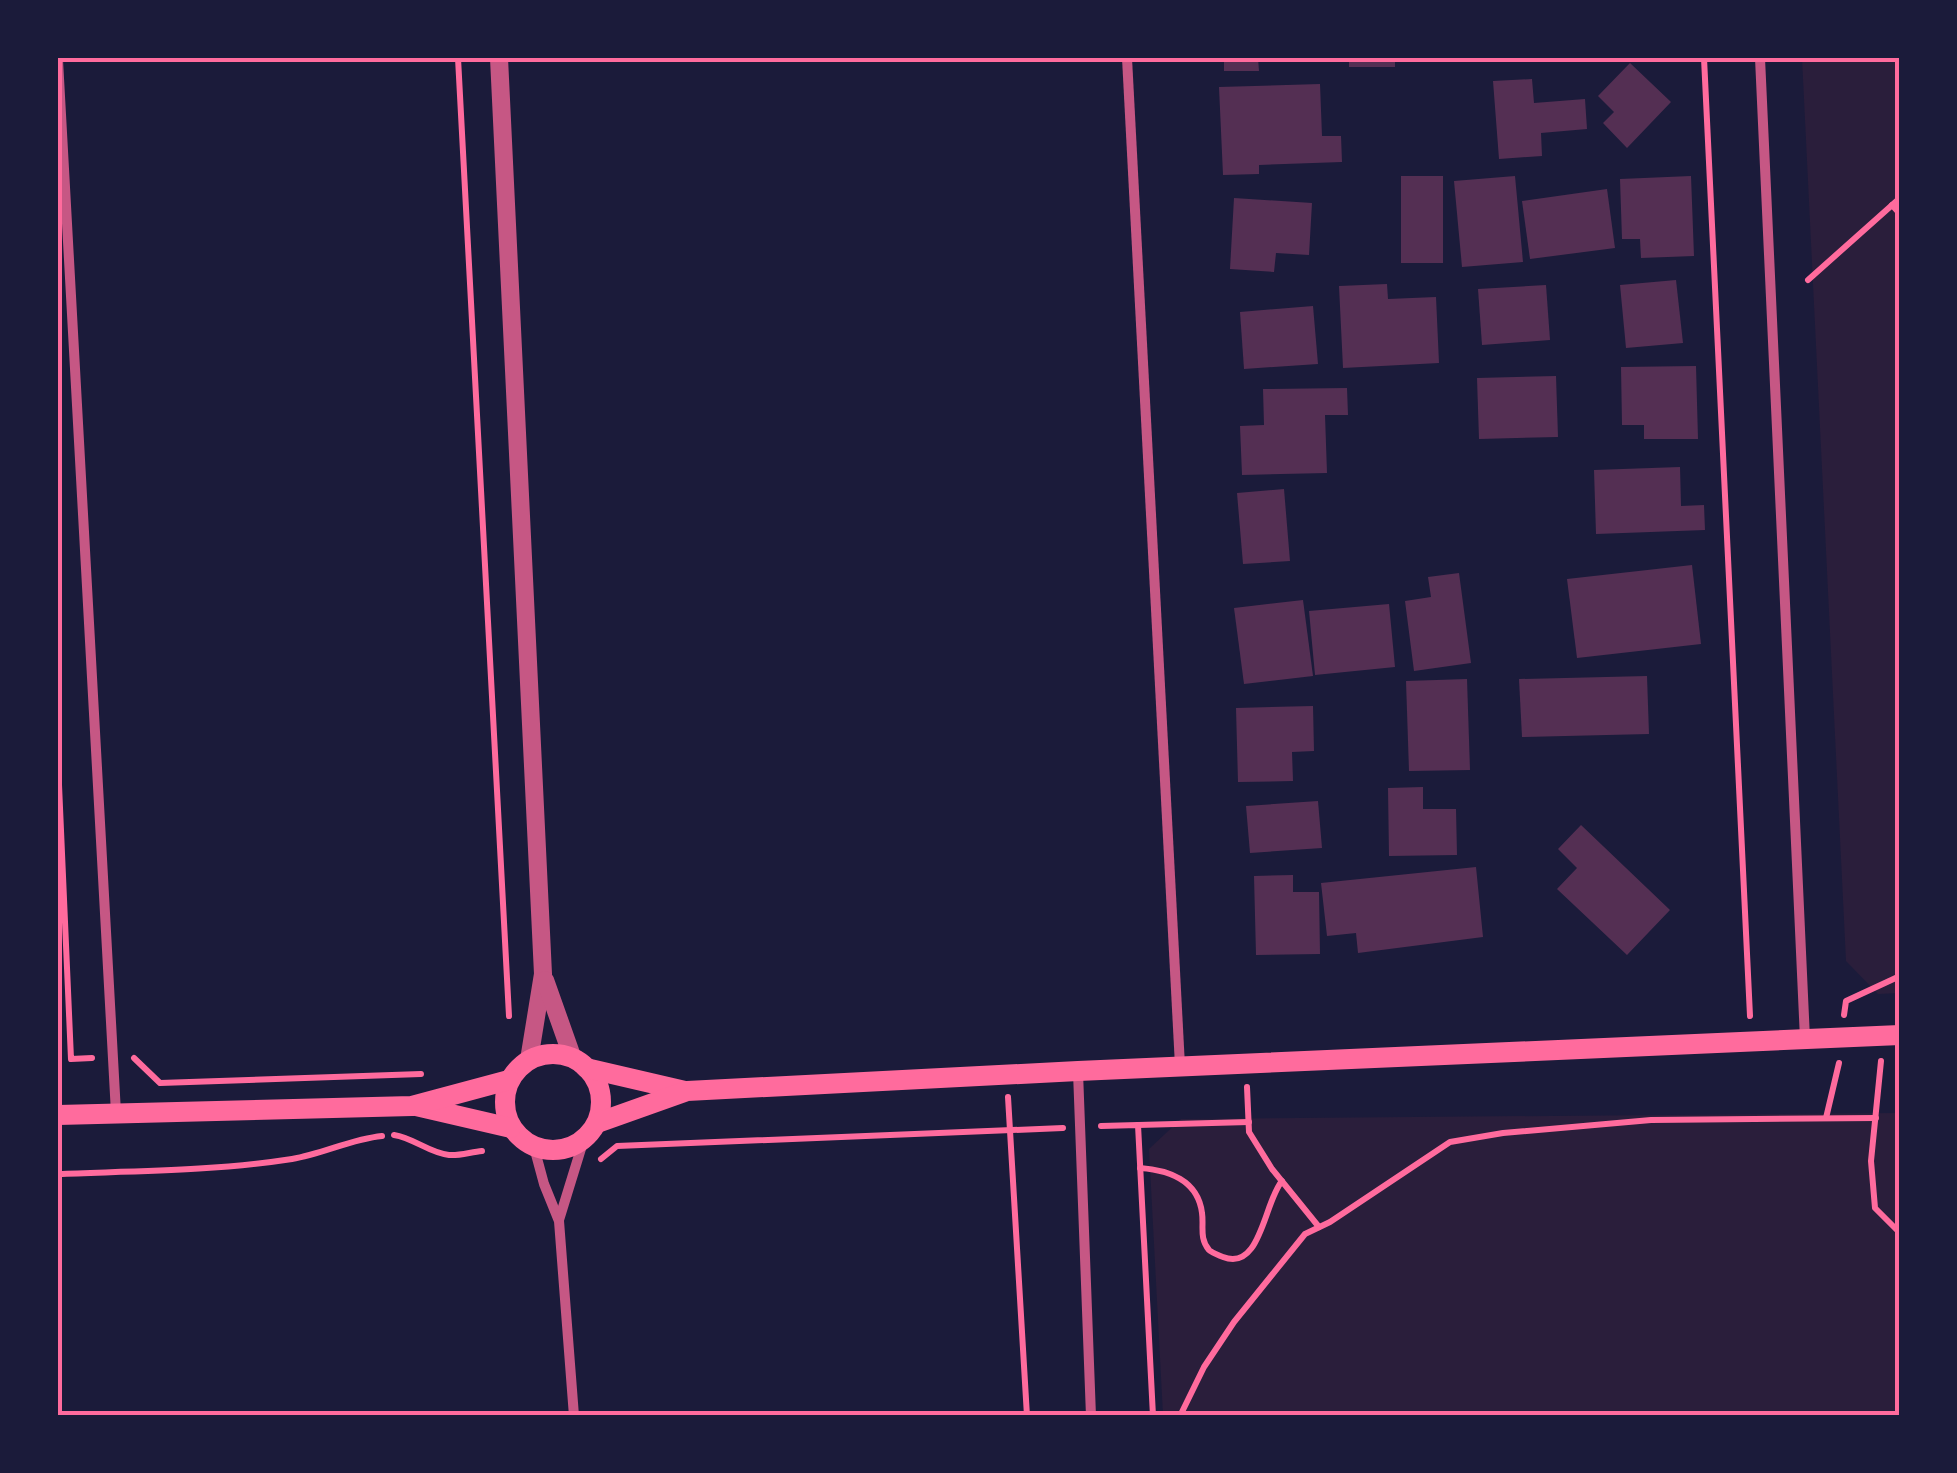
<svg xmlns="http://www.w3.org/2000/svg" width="1957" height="1473" font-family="'Asap Condensed',sans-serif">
  <rect width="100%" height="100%" fill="#1b1b3a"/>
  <!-- green -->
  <g fill="#2a1e3b">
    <polygon points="1802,58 1899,58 1899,993 1878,994 1846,961"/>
    <polygon points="1899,1113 1899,1415 1163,1415 1149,1149 1181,1119"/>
  </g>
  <!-- building -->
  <g fill="#542f53">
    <polygon points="1224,58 1258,58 1259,71 1224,71"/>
    <rect x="1349" y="58" width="46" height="9"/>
    <polygon points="1630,63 1671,102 1627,148 1603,123 1614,112 1598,96"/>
    <polygon points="1532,79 1534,103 1585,99 1587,129 1541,133 1542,156 1499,159 1493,81"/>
    <polygon points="1320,84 1322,136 1341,136 1342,162 1259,165 1259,174 1223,175 1219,87"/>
    <rect x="1401" y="176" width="42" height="87"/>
    <polygon points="1515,176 1523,262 1462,267 1454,181"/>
    <polygon points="1691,176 1694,256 1641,258 1640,239 1622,239 1620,179"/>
    <polygon points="1607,189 1615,248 1530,259 1522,201"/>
    <polygon points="1234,198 1312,203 1309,255 1276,253 1274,272 1230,269"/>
    <polygon points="1676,280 1683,343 1626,348 1620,285"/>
    <polygon points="1387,284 1388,299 1436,297 1439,363 1343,368 1339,286"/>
    <polygon points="1546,285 1550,340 1482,345 1478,289"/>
    <polygon points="1313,306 1318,364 1244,369 1240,312"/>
    <polygon points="1696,366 1698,439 1644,439 1644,425 1622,425 1621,367"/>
    <polygon points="1556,376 1558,437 1479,439 1477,378"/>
    <polygon points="1347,388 1348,415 1325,415 1327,473 1242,475 1240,426 1264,425 1263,389"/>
    <polygon points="1680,467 1681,506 1704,505 1705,530 1596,534 1594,470"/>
    <polygon points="1284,489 1290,561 1243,564 1237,493"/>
    <polygon points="1692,565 1701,644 1577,658 1567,579"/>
    <polygon points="1459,573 1471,663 1414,671 1405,601 1431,597 1428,577"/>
    <polygon points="1303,600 1313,676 1244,684 1234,608"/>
    <polygon points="1389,604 1395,667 1315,675 1309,611"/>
    <polygon points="1647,676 1649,734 1522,737 1519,679"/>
    <polygon points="1467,679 1470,770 1409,771 1406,681"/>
    <polygon points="1313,706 1314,751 1292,752 1293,781 1238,782 1236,708"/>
    <polygon points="1423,787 1423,809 1456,809 1457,855 1389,856 1388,788"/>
    <polygon points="1318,801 1322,848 1250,853 1246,806"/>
    <polygon points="1581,825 1670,910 1627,955 1557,889 1577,868 1558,849"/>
    <polygon points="1476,867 1483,937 1358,953 1356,933 1327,936 1321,883"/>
    <polygon points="1293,875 1293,892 1319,892 1320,954 1256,955 1254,876"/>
  </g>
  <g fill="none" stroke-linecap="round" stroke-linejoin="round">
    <!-- path -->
    <g stroke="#ff6b9d" stroke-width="6">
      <polyline points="458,58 509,1016"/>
      <polyline points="1704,58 1750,1016"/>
      <polyline points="1892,205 1900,214"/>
      <polyline points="1808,280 1900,198"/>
      <polyline points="58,762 71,1059 92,1058"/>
      <polyline points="1844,1015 1846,1001 1900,976"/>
      <polyline points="134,1058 160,1083 421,1074"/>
      <polyline points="1881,1061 1871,1161 1875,1208 1900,1233"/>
      <polyline points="1247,1087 1249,1132 1272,1169 1319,1227"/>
      <polyline points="1008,1097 1027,1416"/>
      <polyline points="1826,1118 1839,1063"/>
      <polyline points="1138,1125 1249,1122"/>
      <polyline points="1101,1126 1138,1125 1153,1416"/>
      <path d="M394,1135C414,1138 429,1153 449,1155C459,1156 471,1152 482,1151"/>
      <polyline points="601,1159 617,1146 1063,1128"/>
      <path d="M1140,1168C1168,1170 1198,1180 1202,1213C1204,1226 1199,1238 1209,1250C1211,1252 1220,1256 1223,1257C1261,1272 1264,1202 1282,1181"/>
      <path d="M58,1174C135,1171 215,1171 292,1159C323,1154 351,1139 382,1136"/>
      <polyline points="1180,1416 1204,1367 1234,1322 1305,1234 1330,1222 1450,1142 1503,1133 1651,1120 1876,1118"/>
    </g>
    <!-- minor -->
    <g stroke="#c65784" stroke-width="10">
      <polyline points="1127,58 1180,1066"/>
      <polyline points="1760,58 1805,1039"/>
      <polyline points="58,60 116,1113"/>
      <polyline points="1078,1072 1091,1416"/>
      <polyline points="534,1147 544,1184 559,1221 574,1416"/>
      <polyline points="559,1220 584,1139"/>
    </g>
    <!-- tertiary -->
    <g stroke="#c65784" stroke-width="18">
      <polyline points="499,58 543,974 529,1060"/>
      <polyline points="545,980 573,1059"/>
    </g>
    <!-- secondary -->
    <g stroke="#ff6b9d" stroke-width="20">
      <circle cx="553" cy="1102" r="48"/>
      <polyline points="586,1068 685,1091"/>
      <polyline points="416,1106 511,1128"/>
      <polyline points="58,1115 412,1106 509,1080"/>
      <polyline points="597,1123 687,1091 1078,1071 1900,1035"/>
    </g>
  </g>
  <!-- border -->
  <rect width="1957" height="1473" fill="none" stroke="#1b1b3a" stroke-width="120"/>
  <rect x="60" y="60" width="1837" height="1353" fill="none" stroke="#ff6b9d" stroke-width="4"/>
</svg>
